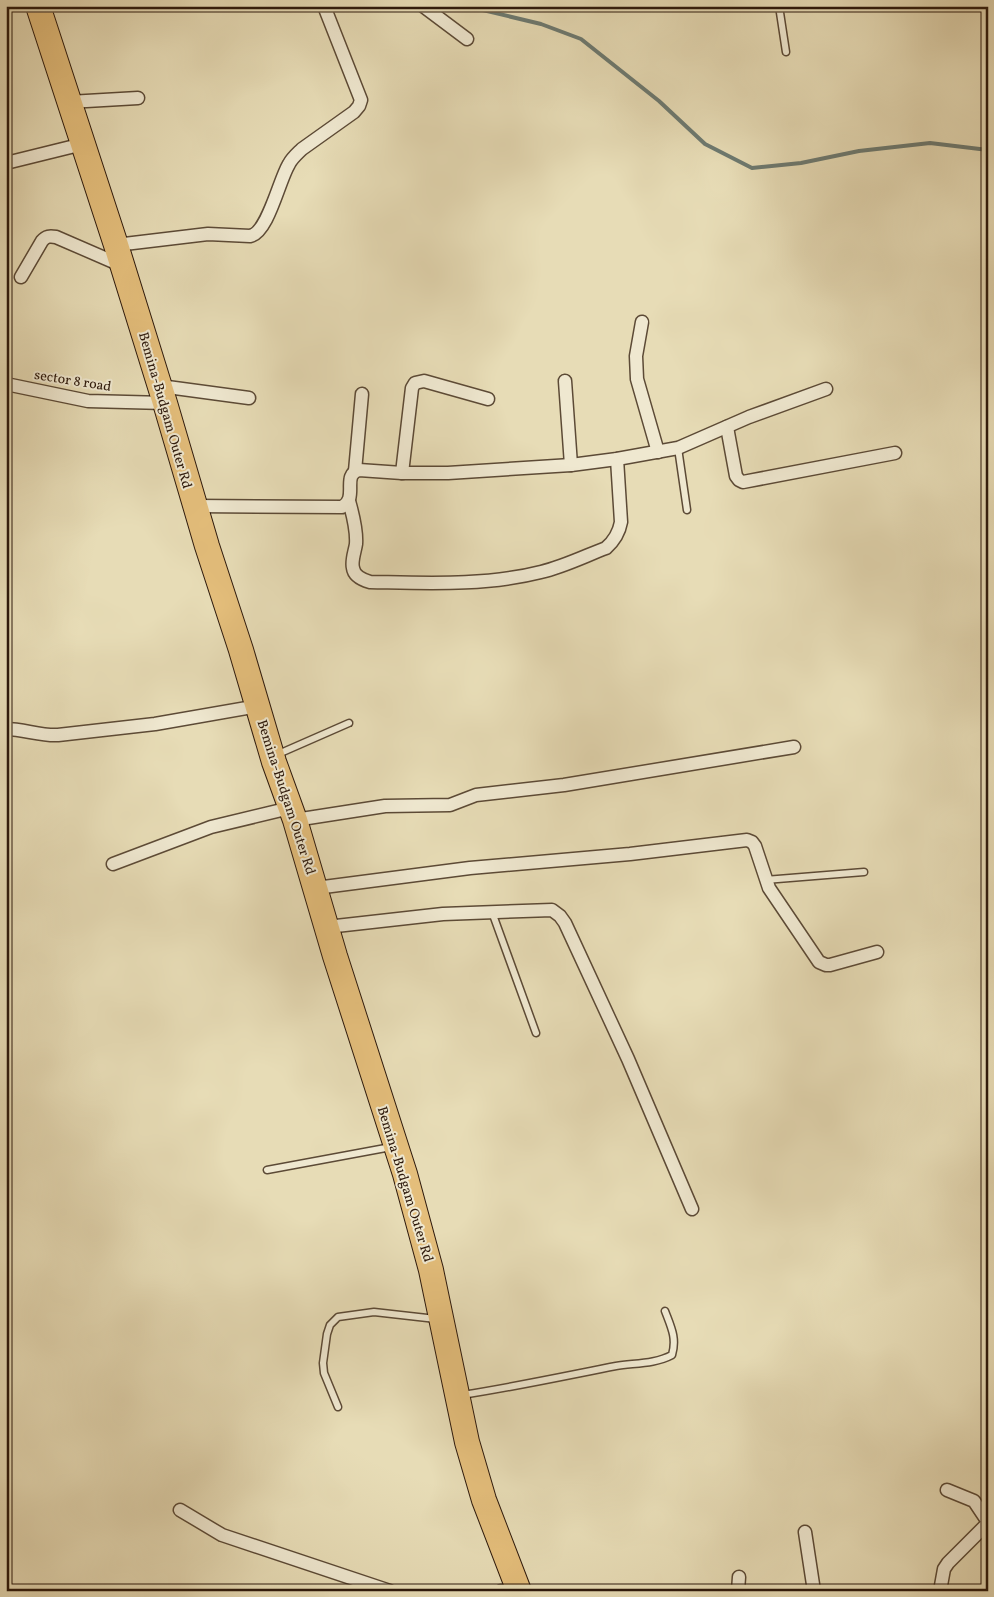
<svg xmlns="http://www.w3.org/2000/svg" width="994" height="1597" font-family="Vollkorn,serif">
  <rect width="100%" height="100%" fill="#e7dcb6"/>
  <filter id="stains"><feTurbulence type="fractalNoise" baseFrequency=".004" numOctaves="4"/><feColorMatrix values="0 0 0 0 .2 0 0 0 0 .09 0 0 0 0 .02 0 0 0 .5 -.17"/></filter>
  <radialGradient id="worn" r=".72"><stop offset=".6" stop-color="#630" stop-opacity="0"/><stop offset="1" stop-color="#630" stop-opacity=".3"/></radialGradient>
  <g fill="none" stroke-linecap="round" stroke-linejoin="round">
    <!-- stream -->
    <polyline stroke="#6d7a71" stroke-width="4" points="466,6 541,24 581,39 659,101 705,144 752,168 801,163 859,151 930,143 988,150"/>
    <!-- lane casing -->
    <g stroke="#5c4a36" stroke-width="9">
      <g id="lane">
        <polyline points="779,6 786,52"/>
        <polyline points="678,448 687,510"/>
        <polyline points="276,755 349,723"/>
        <polyline points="765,880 864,872"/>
        <polyline points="492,912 536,1033"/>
        <polyline points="267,1170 391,1147"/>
        <path d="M462,1395C514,1387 565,1376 616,1366C635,1363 655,1364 672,1355C677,1338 671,1327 665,1311"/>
        <polyline points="338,1407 324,1373 323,1363 327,1334 330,1325 338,1317 374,1312 436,1319"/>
      </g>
    </g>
    <!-- street casing -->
    <g stroke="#5c4a36" stroke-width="15">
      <g id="street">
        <polyline points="423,6 467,39"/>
        <polyline points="69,102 138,98"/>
        <polyline points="6,163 83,144"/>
        <path d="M116,245L208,234L250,236C268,233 279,180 289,164C292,158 297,154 302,149L354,112L359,106L361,100L324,6"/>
        <path d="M21,277L42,241C46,236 50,236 56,237L123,266"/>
        <polyline points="642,322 636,356 637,379 658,452"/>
        <polyline points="565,381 571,465"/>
        <polyline points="6,384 88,401 165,403"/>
        <polyline points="160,386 249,398"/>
        <polyline points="727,427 736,476 739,480 743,482 895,453"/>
        <polyline points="355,471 362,394"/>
        <polyline points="402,473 412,388 415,383 424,381 488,399"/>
        <path d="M349,501C353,515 357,530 356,544C355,551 351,561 353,568C354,576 363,580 370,582C427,583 486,586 541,572C563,567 585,556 606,548C614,541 619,533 621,522L617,459"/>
        <path d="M195,506L342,507C359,498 341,475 359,470L402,473H448L571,465L617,459L678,448L749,417L826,389"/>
        <path d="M6,729C24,729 40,736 58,735L155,724L258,706"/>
        <polyline points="295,820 385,806 450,805 476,795 564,785 794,747"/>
        <polyline points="113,864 211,827 290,808"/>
        <polyline points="316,888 470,868 630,854 747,840 752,842 755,846 769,888 819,962 826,965 830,965 877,952"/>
        <polyline points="327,927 443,914 552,910 560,916 565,923 628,1059 692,1209"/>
        <polyline points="947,1490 974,1501 988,1522"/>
        <polyline points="180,1510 222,1535 390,1591"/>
        <polyline points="805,1532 814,1591"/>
        <polyline points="501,1591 521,1591"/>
        <polyline points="738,1591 739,1577"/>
        <polyline points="940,1591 944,1569 948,1563 988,1523"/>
      </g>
    </g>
    <!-- highway casing -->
    <g stroke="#2d190c" stroke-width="26">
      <polyline id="highway" points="38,6 116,245 165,403 207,546 241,650 274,762 295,820 335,956 405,1174 431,1270 467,1442 484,1500 519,1591"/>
    </g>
    <!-- lane -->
    <use href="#lane" stroke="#efe8d0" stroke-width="6"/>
    <!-- street -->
    <use href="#street" stroke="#efe8d0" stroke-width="12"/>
    <!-- highway -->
    <use href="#highway" stroke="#e4be7b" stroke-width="24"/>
  </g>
  <g text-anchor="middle" stroke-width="4" stroke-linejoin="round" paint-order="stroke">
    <!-- street labels -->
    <g font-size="14" fill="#2d190c" stroke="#efe8d0">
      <text transform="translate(73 380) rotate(9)" y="5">sector 8 road</text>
      <text transform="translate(166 410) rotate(74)" y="5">Bemina-Budgam Outer Rd</text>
      <text transform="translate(287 797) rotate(72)" y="5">Bemina-Budgam Outer Rd</text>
      <text transform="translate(406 1184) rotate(73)" y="5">Bemina-Budgam Outer Rd</text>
    </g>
  </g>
  <!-- margin -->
  <rect width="994" height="1597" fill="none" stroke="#e7dcb6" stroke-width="25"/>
  <rect x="8" y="8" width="979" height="1582" fill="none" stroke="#2d190c" stroke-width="2.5"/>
  <rect x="12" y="12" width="969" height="1572" fill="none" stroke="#2d190c"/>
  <rect width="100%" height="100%" filter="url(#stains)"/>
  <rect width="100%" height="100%" fill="url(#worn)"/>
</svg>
